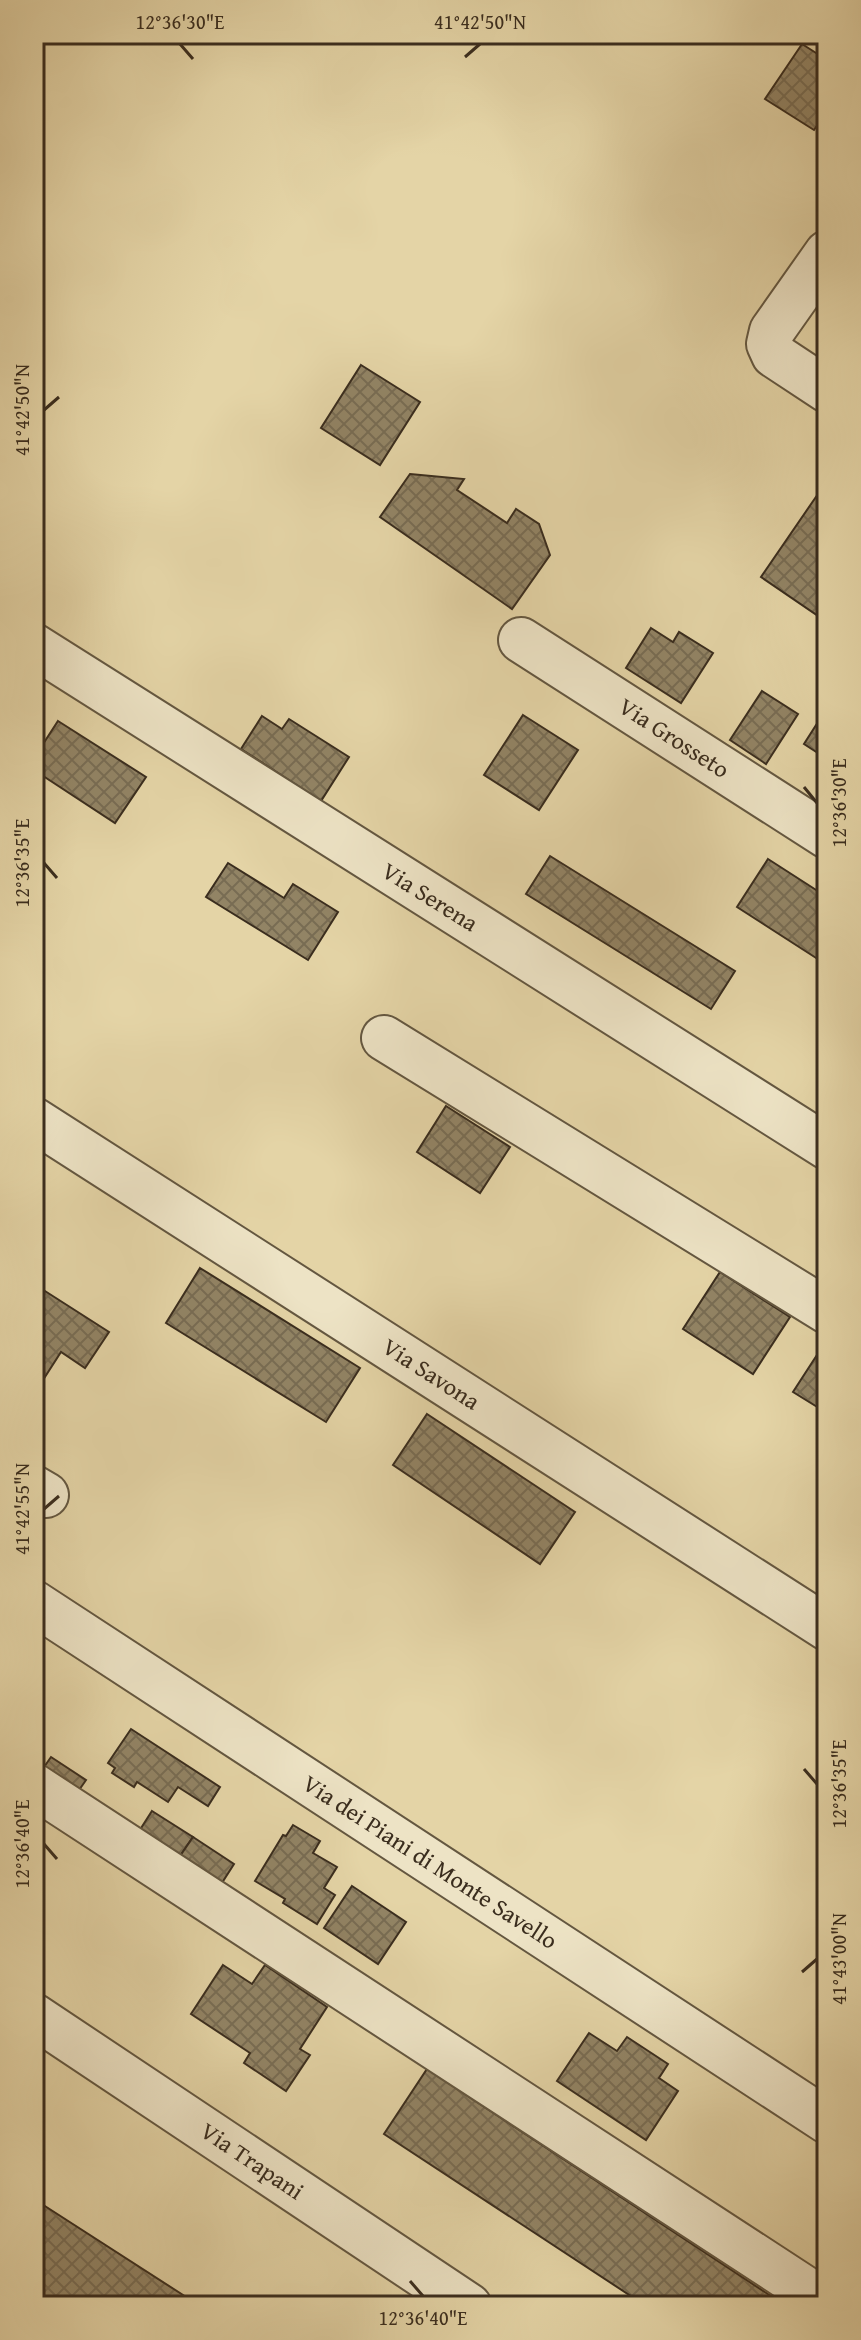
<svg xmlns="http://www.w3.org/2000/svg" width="861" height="2340" font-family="'Gentium Book Plus',serif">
  <defs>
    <pattern id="building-cross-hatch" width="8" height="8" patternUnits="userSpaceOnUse" patternTransform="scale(2)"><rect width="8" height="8" fill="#928465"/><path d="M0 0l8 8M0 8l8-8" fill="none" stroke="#786c53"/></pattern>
  </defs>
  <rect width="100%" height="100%" fill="#e4d4a6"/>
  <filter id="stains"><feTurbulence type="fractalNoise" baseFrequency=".0025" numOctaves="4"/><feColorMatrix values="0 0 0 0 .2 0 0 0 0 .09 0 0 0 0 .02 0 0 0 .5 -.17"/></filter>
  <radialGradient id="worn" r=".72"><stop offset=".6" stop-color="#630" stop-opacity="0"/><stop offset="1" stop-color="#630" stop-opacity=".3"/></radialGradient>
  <!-- building -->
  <g fill="url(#building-cross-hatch)" stroke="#3a2d1e" stroke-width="2">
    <polygon points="802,44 827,60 827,111 814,130 765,99"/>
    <polygon points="361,365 420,402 380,465 321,428"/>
    <polygon points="410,474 464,479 457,490 507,523 516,509 539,524 550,555 512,609 380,517"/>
    <polygon points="820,491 827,495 827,622 761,577"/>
    <polygon points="651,628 673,642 679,632 713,653 681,703 626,668"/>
    <polygon points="762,691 798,714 766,764 730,740"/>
    <polygon points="827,708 827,759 804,744"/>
    <polygon points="523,715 578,750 539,810 484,775"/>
    <polygon points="262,716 282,729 289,719 349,757 321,801 241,749"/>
    <polygon points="58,721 146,777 115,823 34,770 34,758"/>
    <polygon points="550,856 735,971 711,1009 526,894"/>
    <polygon points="768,859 827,897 827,965 737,907"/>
    <polygon points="228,863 284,898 293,884 338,912 308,960 206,897"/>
    <polygon points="446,1106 510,1147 480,1193 417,1152"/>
    <polygon points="200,1268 360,1368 326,1422 166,1323"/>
    <polygon points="720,1272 790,1317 753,1374 683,1329"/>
    <polygon points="34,1284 109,1332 85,1368 61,1352 36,1391 34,1389"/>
    <polygon points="826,1341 827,1342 827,1413 793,1392"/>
    <polygon points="427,1414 575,1512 540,1564 393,1465"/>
    <polygon points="131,1729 220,1787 208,1806 178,1787 168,1802 137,1782 134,1787 112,1773 115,1768 108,1763"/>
    <polygon points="51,1757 86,1780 77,1793 42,1770"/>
    <polygon points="152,1811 193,1837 176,1862 136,1836"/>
    <polygon points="293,1825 320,1841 313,1853 337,1867 324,1888 335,1895 317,1924 283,1903 285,1899 255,1881 283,1835 286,1836"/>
    <polygon points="193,1837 234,1864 218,1889 176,1862"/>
    <polygon points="352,1886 406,1922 378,1964 324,1928"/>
    <polygon points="223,1965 252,1984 265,1965 327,2007 300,2049 310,2055 286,2091 244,2063 250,2053 191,2014"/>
    <polygon points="589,2033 617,2051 627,2037 668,2064 659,2078 678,2091 646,2140 557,2081"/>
    <polygon points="427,2069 786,2306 646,2306 384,2134"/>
    <polygon points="34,2199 197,2304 196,2306 34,2306"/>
  </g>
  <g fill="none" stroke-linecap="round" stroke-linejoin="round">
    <!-- minor casing -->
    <g stroke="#645740" stroke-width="48">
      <g id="minor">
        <polyline points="827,253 772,331 769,344 774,355 827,390"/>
        <polyline points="521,640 827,836"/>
        <polyline points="34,646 827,1147"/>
        <polyline points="384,1038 827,1311"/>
        <polyline points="34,1120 827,1628"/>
        <polyline points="34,1488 46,1495"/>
        <polyline points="34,1603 827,2121"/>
        <polyline points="34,1786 827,2303"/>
        <polyline points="34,2016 469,2306"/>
      </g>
    </g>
    <!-- minor -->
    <use href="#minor" stroke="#ede3c5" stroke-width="44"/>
  </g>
  <!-- ticks -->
  <path fill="none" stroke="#3a2d1e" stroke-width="3" d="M180,44L193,59M465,57L480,44M44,410L59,397M804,787L817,803M44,863L57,878M44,1509L59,1496M804,1769L817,1784M44,1844L57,1859M802,1972L817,1959M410,2281L423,2296"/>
  <g text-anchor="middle" stroke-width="7" stroke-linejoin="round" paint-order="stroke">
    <!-- street labels -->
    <g font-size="24" fill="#3a2d1e" stroke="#ede3c5">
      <text transform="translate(674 738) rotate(33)" y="8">Via Grosseto</text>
      <text transform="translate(430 897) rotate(32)" y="8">Via Serena</text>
      <text transform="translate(431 1374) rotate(33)" y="8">Via Savona</text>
      <text transform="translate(430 1862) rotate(33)" y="8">Via dei Piani di Monte Savello</text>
      <text transform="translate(252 2161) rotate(34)" y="8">Via Trapani</text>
    </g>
  </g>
  <!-- margin -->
  <rect width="861" height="2340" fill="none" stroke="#e4d4a6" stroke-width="88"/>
  <rect x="44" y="44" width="773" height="2252" fill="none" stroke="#3a2d1e" stroke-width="3"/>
  <g font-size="20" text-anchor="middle" fill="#3a2d1e">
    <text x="180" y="29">12°36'30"E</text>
    <text x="480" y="29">41°42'50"N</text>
    <text transform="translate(22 410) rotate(-90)" y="7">41°42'50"N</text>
    <text transform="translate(839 803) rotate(-90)" y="7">12°36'30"E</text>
    <text transform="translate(22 863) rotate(-90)" y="7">12°36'35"E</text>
    <text transform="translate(22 1509) rotate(-90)" y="7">41°42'55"N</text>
    <text transform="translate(839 1784) rotate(-90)" y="7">12°36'35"E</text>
    <text transform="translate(22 1844) rotate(-90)" y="7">12°36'40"E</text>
    <text transform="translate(839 1959) rotate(-90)" y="7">41°43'00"N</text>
    <text x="423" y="2325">12°36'40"E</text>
  </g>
  <rect width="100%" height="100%" filter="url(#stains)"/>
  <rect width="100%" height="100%" fill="url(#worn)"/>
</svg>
